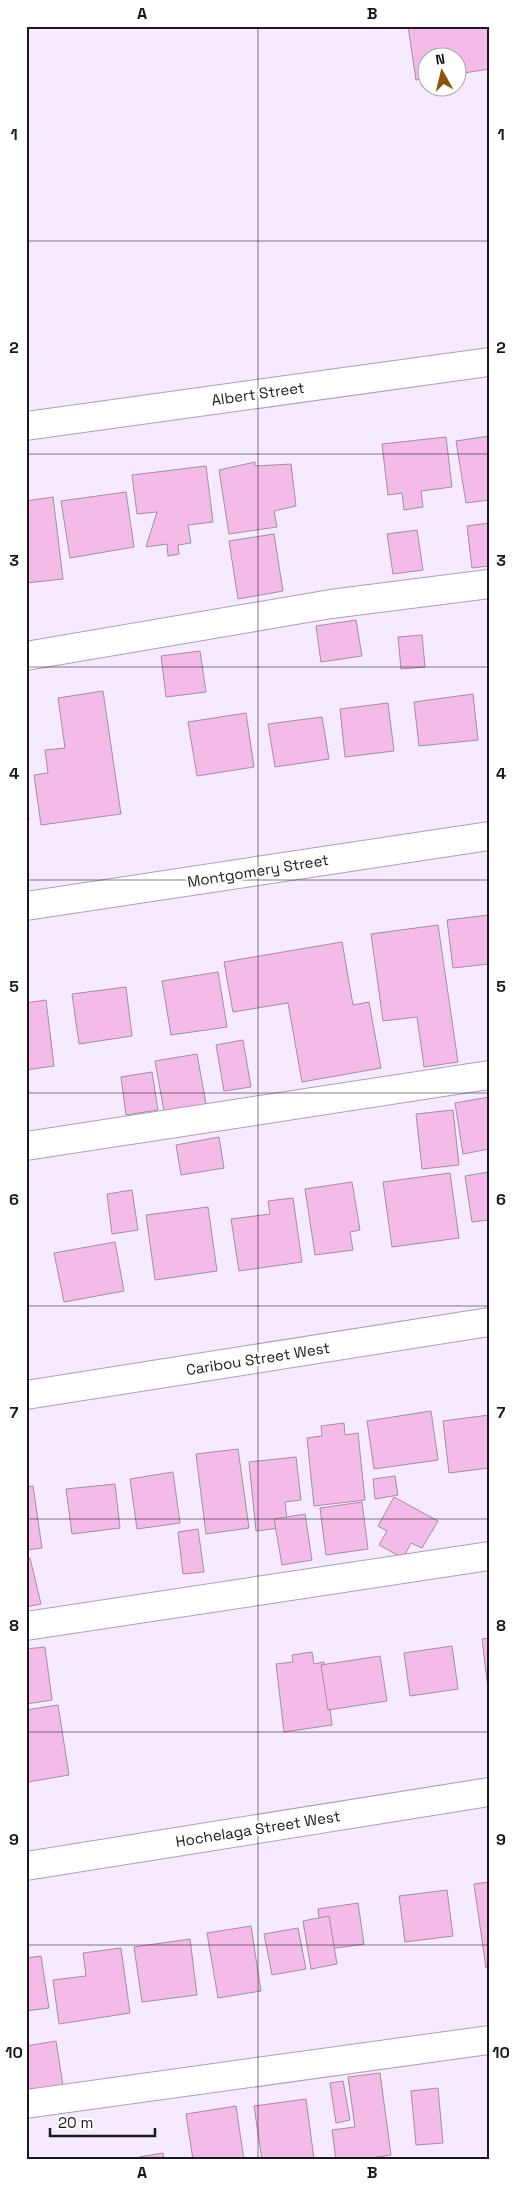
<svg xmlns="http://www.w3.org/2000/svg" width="515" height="2186" font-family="'Space Grotesk',sans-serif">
  <rect width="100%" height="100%" fill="#f5eaff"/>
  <!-- building -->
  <g fill="#f4bbe9" stroke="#a48e9f">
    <polygon points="408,26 489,26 489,69 458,74 458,58 428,58 428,78 416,80"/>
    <polygon points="489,436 489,500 466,503 456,441"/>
    <polygon points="446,437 452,487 421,491 423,507 404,510 402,493 388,495 382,444"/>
    <polygon points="255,462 255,466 291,464 296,506 274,511 277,527 229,534 219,470"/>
    <polygon points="206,466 213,522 188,525 191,543 178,545 179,554 168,556 167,544 146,547 157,512 137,514 132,475"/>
    <polygon points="126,492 134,547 70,558 61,501"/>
    <polygon points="53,497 63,579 26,583 26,501"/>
    <polygon points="489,523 489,566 472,568 467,526"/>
    <polygon points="417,530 423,570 393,574 387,534"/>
    <polygon points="274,534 283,591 238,599 229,541"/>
    <polygon points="356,620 362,656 321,662 316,626"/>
    <polygon points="422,635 425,667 401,669 398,637"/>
    <polygon points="200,651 206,692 166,697 161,656"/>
    <polygon points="103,691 121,814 41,825 34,775 48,773 45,750 65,748 58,698"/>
    <polygon points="473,694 478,740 419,746 414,702"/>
    <polygon points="388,703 394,751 345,757 340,709"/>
    <polygon points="246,713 254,767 197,776 188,722"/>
    <polygon points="322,717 329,759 275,767 268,724"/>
    <polygon points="26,801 29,820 26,820"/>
    <polygon points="489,915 489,964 453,968 447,920"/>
    <polygon points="438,925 458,1062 424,1067 417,1017 383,1021 371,934"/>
    <polygon points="342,942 353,1005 369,1002 381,1068 302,1082 288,1003 233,1012 224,962"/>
    <polygon points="218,972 227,1027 171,1035 162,981"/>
    <polygon points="126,987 132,1036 79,1044 72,994"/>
    <polygon points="46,1000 54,1066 26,1070 26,1003"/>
    <polygon points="243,1040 251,1087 224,1091 216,1045"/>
    <polygon points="197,1054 206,1104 164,1111 155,1061"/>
    <polygon points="152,1072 158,1110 126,1115 121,1077"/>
    <polygon points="489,1097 489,1149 463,1154 455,1103"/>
    <polygon points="453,1110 459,1165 422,1169 416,1114"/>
    <polygon points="219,1137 224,1168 181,1175 176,1145"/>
    <polygon points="489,1172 489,1220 472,1222 465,1176"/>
    <polygon points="450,1173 459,1238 392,1247 383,1182"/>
    <polygon points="352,1182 360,1230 350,1232 353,1250 315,1255 305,1189"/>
    <polygon points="132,1190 138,1230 112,1234 107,1194"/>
    <polygon points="293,1198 302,1262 239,1271 231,1219 270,1214 268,1201"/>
    <polygon points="208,1207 217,1271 155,1280 146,1215"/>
    <polygon points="115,1242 124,1291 64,1302 54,1253"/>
    <polygon points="431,1411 438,1460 374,1469 367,1421"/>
    <polygon points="489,1415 489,1468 449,1473 443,1421"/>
    <polygon points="344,1423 345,1435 358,1433 365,1500 314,1506 307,1438 322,1436 321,1426"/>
    <polygon points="238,1449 249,1528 206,1534 196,1454"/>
    <polygon points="296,1457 301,1500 285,1502 288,1527 256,1531 249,1462"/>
    <polygon points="173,1472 180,1523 137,1529 130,1479"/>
    <polygon points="395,1476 398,1495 375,1499 373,1479"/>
    <polygon points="115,1484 120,1528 72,1534 66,1489"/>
    <polygon points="33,1486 42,1548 26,1550 26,1487"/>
    <polygon points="394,1497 438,1521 422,1548 411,1543 403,1558 379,1545 387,1531 378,1526"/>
    <polygon points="362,1502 368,1549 326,1555 320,1508"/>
    <polygon points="305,1514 312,1560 282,1565 274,1519"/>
    <polygon points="198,1529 204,1572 183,1574 178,1532"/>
    <polygon points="30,1558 41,1604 26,1607 26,1559"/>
    <polygon points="489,1638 489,1689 488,1689 482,1639"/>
    <polygon points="452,1646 458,1689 410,1696 404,1653"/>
    <polygon points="45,1647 52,1700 26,1704 26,1649"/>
    <polygon points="312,1652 314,1664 324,1662 332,1725 284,1732 276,1664 293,1662 292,1655"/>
    <polygon points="380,1656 387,1701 328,1710 321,1665"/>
    <polygon points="58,1705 69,1775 28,1782 26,1768 26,1710"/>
    <polygon points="489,1882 489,1967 486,1968 474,1884"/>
    <polygon points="447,1890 453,1936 405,1942 399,1896"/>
    <polygon points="358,1903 364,1944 323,1950 318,1909"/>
    <polygon points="329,1916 337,1964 311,1969 303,1921"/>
    <polygon points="251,1926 261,1991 218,1998 207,1933"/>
    <polygon points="298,1928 306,1969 272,1975 264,1934"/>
    <polygon points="190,1939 197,1995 142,2002 134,1947"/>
    <polygon points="121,1948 130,2013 59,2024 53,1980 86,1976 83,1953"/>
    <polygon points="41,1956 49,2008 26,2011 26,1958"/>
    <polygon points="56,2041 64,2092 26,2098 26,2046"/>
    <polygon points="380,2073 391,2155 357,2160 336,2160 332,2130 355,2127 348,2077"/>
    <polygon points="343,2081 350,2120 336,2123 330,2083"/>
    <polygon points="438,2088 443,2143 416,2145 411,2091"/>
    <polygon points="306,2099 314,2159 262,2160 254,2106"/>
    <polygon points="236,2106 244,2160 193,2160 186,2114"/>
    <polygon points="163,2153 164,2160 139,2160 139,2157"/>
  </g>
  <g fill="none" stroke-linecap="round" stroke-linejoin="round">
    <!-- minor casing -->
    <g stroke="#ada0b8" stroke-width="30">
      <g id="minor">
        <polyline points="26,426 489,362"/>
        <polyline points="26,656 331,604 489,584"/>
        <polyline points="26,906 489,836"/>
        <polyline points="26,1146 489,1075"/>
        <polyline points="26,1395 489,1322"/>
        <polyline points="26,1626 489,1556"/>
        <polyline points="26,1866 489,1792"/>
        <polyline points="26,2104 489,2040"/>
      </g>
    </g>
    <!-- minor -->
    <use href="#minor" stroke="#fff" stroke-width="28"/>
  </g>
  <!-- grid -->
  <path fill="none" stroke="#1b161f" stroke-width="1" stroke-opacity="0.55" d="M258,26V2160M26,241H489M26,454H489M26,667H489M26,880H489M26,1093H489M26,1306H489M26,1519H489M26,1732H489M26,1945H489"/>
  <g text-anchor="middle" stroke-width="4" stroke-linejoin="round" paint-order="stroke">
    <!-- street labels -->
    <g font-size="15" fill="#1b161f" stroke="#fff">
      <text transform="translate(258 394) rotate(-8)" y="5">Albert Street</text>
      <text transform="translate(258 871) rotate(-9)" y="5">Montgomery Street</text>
      <text transform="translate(258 1359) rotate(-9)" y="5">Caribou Street West</text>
      <text transform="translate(258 1829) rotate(-9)" y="5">Hochelaga Street West</text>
    </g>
  </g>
  <!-- border -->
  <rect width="515" height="2186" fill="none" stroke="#ffffff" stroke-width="55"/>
  <!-- north arrow -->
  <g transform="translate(442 72) rotate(352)"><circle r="24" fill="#ffffff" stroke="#a4a2a5"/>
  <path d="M0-4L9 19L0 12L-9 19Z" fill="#8b5506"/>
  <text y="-8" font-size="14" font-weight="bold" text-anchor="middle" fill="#1b161f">N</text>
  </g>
  <!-- scale -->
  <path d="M50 2128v8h105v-8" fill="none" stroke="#1b161f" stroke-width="2.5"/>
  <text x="58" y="2128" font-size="15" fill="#1b161f" stroke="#ffffff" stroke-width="4" paint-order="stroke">20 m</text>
  <rect x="28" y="28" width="460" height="2130" fill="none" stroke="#1b161f" stroke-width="2"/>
  <g font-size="16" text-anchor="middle" font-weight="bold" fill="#1b161f">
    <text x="142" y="19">A</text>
    <text x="372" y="19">B</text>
    <text x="14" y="140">1</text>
    <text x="501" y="140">1</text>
    <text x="14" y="353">2</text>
    <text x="501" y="353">2</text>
    <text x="14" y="566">3</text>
    <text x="501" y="566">3</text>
    <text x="14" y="779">4</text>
    <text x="501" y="779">4</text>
    <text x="14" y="992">5</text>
    <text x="501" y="992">5</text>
    <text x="14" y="1205">6</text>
    <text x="501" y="1205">6</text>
    <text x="14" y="1418">7</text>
    <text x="501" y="1418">7</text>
    <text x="14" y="1631">8</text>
    <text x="501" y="1631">8</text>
    <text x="14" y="1845">9</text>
    <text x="501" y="1845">9</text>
    <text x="14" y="2058">10</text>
    <text x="501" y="2058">10</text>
    <text x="142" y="2178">A</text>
    <text x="372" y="2178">B</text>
  </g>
</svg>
